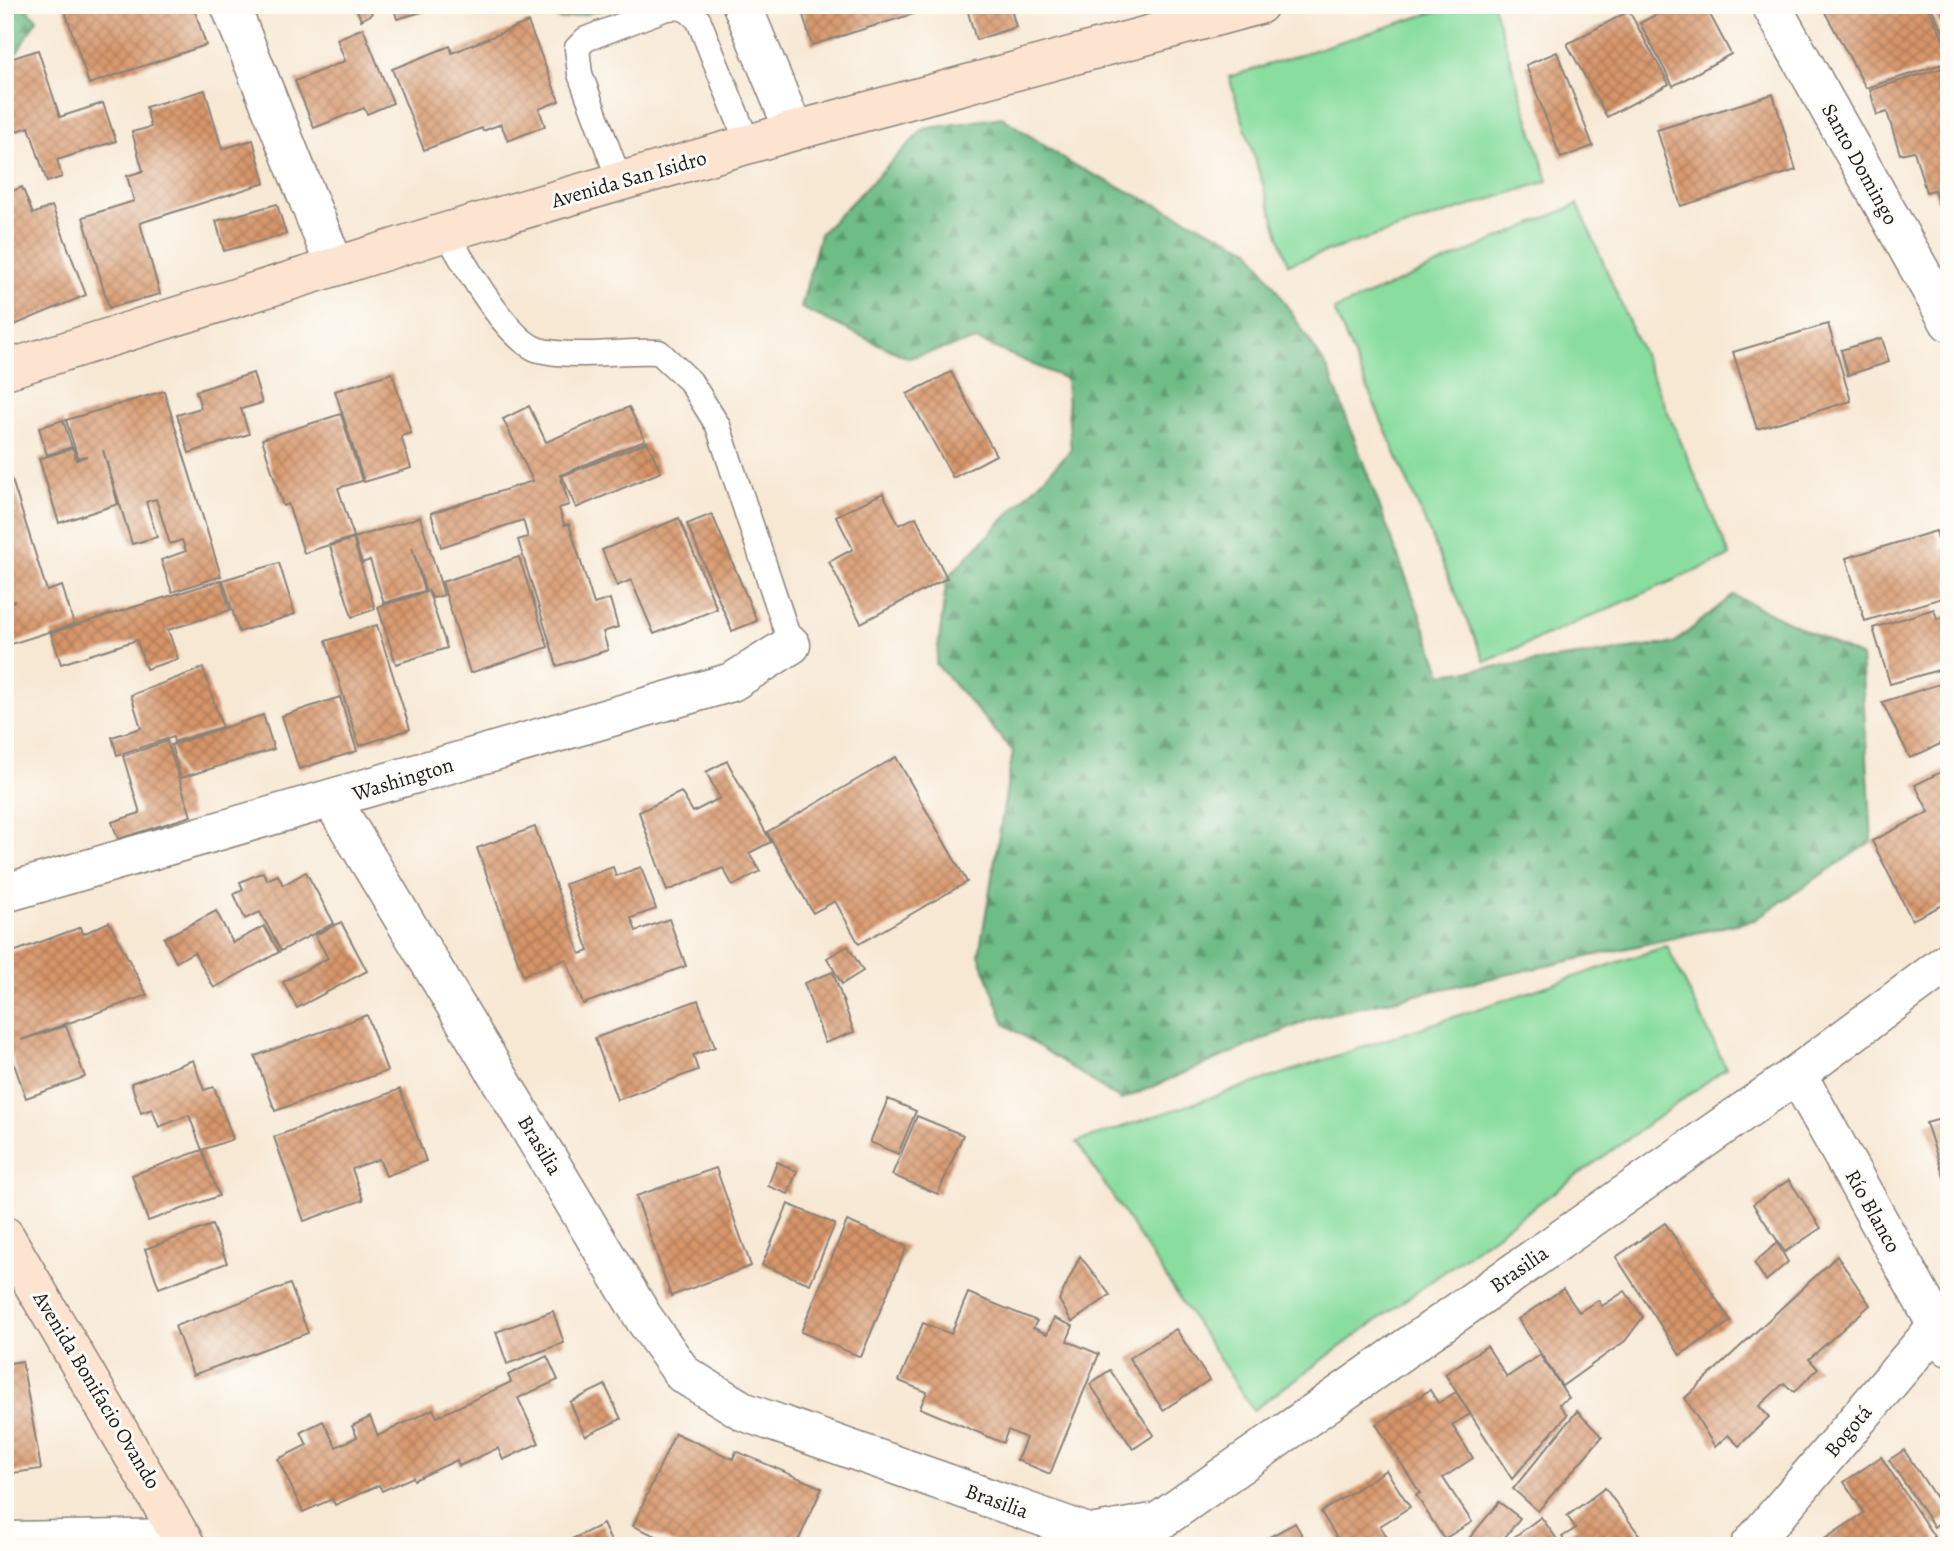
<svg xmlns="http://www.w3.org/2000/svg" width="1954" height="1551" font-family="Alegreya,serif">
  <defs>
    <pattern id="forest-firs" width="22" height="20" patternUnits="userSpaceOnUse" patternTransform="scale(1.75)"><rect width="22" height="20" fill="#6ebc86"/><path d="M5 1l3.5 6h-7zM16 11l3.5 6h-7z" fill="#5a986d"/></pattern>
    <pattern id="building-cross-hatch" width="8" height="8" patternUnits="userSpaceOnUse" patternTransform="scale(1.75)"><rect width="8" height="8" fill="#d79569"/><path d="M0 0l8 8M0 8l8-8" fill="none" stroke="#ae7956"/></pattern>
  </defs>
  <rect width="100%" height="100%" fill="#fdfcf7"/>
  <filter id="ink" filterUnits="userSpaceOnUse"><feTurbulence type="fractalNoise" baseFrequency=".0143" numOctaves="2"/><feDisplacementMap in="SourceGraphic" scale="14" xChannelSelector="R" yChannelSelector="G"/><feConvolveMatrix kernelMatrix="1 2 1 2 8 2 1 2 1" color-interpolation-filters="sRGB"/></filter>
  <filter id="wash" filterUnits="userSpaceOnUse"><feTurbulence type="fractalNoise" baseFrequency=".00686" numOctaves="4" result="noise"/><feDisplacementMap in="SourceGraphic" scale="28" xChannelSelector="R" yChannelSelector="G"/><feGaussianBlur stdDeviation="1.57" result="paint"/><feColorMatrix in="noise" values="0 0 0 0 0 0 0 0 0 0 0 0 0 0 0 0 0 1.4 0 .05"/><feComposite in="paint" operator="in"/></filter>
  <g filter="url(#wash)">
    <rect width="100%" height="100%" fill="#f7e8d4"/>
    <!-- grass -->
    <g fill="#88dd9f" stroke="#527c5e" stroke-width="2">
      <polygon points="1456,5 1493,5 1548,181 1288,264 1229,77"/>
      <polygon points="1578,204 1730,556 1485,662 1334,310"/>
      <polygon points="1667,946 1726,1068 1253,1410 1077,1142"/>
    </g>
    <!-- forest -->
    <g fill="url(#forest-firs)" stroke="#456c51" stroke-width="2">
      <polygon points="5,5 22,5 37,19 17,53 5,51"/>
      <polygon points="531,5 623,5 561,20"/>
      <polygon points="1002,117 1073,165 1250,249 1329,371 1442,674 1674,643 1733,595 1861,657 1872,841 1754,920 1316,1017 1121,1100 1005,1024 979,955 1013,751 936,664 947,578 1071,450 1066,379 977,340 908,358 801,308 820,234 924,129"/>
    </g>
    <g id="blocks">
      <!-- building -->
      <g fill="url(#building-cross-hatch)">
        <polygon points="63,5 193,5 206,45 89,84"/>
        <polygon points="355,5 368,5 372,14 361,20"/>
        <polygon points="393,5 435,5 436,8 397,19"/>
        <polygon points="800,5 939,5 939,6 812,45"/>
        <polygon points="966,5 1010,5 1016,27 976,40"/>
        <polygon points="1674,5 1705,5 1731,54 1673,86 1640,23"/>
        <polygon points="1821,5 1927,5 1949,51 1949,62 1866,88"/>
        <polygon points="1930,5 1949,5 1949,32 1944,34"/>
        <polygon points="1629,11 1669,84 1607,117 1567,44"/>
        <polygon points="528,22 559,101 539,109 545,126 508,141 501,124 483,131 482,128 424,150 392,69 450,46 452,53"/>
        <polygon points="363,28 393,103 367,114 364,108 314,128 295,81 345,61 337,39"/>
        <polygon points="38,50 60,117 103,103 116,141 57,160 62,177 47,182 29,127 5,135 7,60"/>
        <polygon points="1557,52 1593,146 1561,158 1526,65"/>
        <polygon points="1949,66 1949,232 1946,232 1934,190 1926,192 1914,151 1900,154 1887,112 1877,115 1870,90"/>
        <polygon points="205,90 222,149 253,140 265,183 140,223 160,294 109,308 83,217 134,201 127,176 143,171 132,132 151,127 146,107"/>
        <polygon points="1773,94 1796,170 1681,206 1657,130"/>
        <polygon points="22,187 33,214 52,206 86,295 5,329 5,194"/>
        <polygon points="277,204 286,234 224,251 216,221"/>
        <polygon points="1828,324 1851,401 1757,429 1733,352"/>
        <polygon points="1882,338 1889,362 1848,375 1841,350"/>
        <polygon points="951,372 996,455 953,478 907,394"/>
        <polygon points="253,373 262,403 241,409 249,434 189,453 177,415 201,408 196,391"/>
        <polygon points="392,373 411,433 401,436 411,468 364,482 335,391"/>
        <polygon points="164,391 221,576 172,592 161,560 186,551 182,540 170,544 156,499 146,502 157,537 132,544 103,450 118,504 59,523 39,459 73,448 76,460 87,456 78,458 66,420"/>
        <polygon points="529,406 546,442 629,407 645,440 560,475 569,505 559,508 564,525 569,524 594,604 610,599 618,627 603,632 608,650 557,666 518,540 528,537 523,520 441,547 431,513 533,481 503,419"/>
        <polygon points="341,414 362,481 338,488 354,537 304,553 288,504 283,506 262,439"/>
        <polygon points="63,420 72,447 47,455 39,428"/>
        <polygon points="647,442 661,472 576,508 562,476"/>
        <polygon points="12,480 47,591 62,586 74,624 5,646 5,604 15,601 5,603 5,482"/>
        <polygon points="883,493 899,525 916,517 947,578 861,623 829,562 853,549 836,516"/>
        <polygon points="712,514 757,621 732,631 687,524"/>
        <polygon points="420,517 444,595 433,598 428,590 447,648 396,664 378,607 426,592 412,547 424,591 384,603 370,560 362,563 354,538"/>
        <polygon points="679,518 717,609 654,634 631,580 617,586 602,550"/>
        <polygon points="1936,531 1941,549 1949,547 1949,596 1865,621 1846,558"/>
        <polygon points="353,539 375,609 352,617 330,546"/>
        <polygon points="519,557 548,647 470,673 442,582"/>
        <polygon points="279,563 295,614 239,632 223,580"/>
        <polygon points="221,580 230,610 168,630 178,659 146,669 137,640 61,664 51,633"/>
        <polygon points="1934,609 1937,619 1949,615 1949,667 1890,684 1873,628"/>
        <polygon points="377,625 410,729 359,746 326,641"/>
        <polygon points="203,668 222,727 174,742 173,737 117,755 112,737 141,728 131,695"/>
        <polygon points="1949,681 1949,740 1910,758 1882,702"/>
        <polygon points="340,697 357,751 299,769 282,716"/>
        <polygon points="263,715 274,749 181,778 171,745"/>
        <polygon points="167,741 191,816 118,839 112,822 140,813 123,756"/>
        <polygon points="896,757 967,882 859,944 835,901 813,913 767,832"/>
        <polygon points="727,761 771,842 749,853 760,871 733,886 723,868 667,891 639,812 681,792 693,812 720,798 706,772"/>
        <polygon points="1949,768 1949,902 1912,920 1872,841 1929,812 1915,785"/>
        <polygon points="535,827 580,954 589,951 565,884 613,867 616,876 641,867 656,909 631,918 636,931 669,919 686,966 583,1004 566,959 523,975 477,848"/>
        <polygon points="263,872 267,880 278,875 283,885 306,872 334,923 281,951 260,912 245,919 234,894 243,890 240,882"/>
        <polygon points="216,911 233,943 264,926 279,952 214,988 194,952 176,962 164,938"/>
        <polygon points="109,922 147,995 21,1040 66,1026 85,1077 26,1098 8,1047 5,1048 5,955 81,927 83,934"/>
        <polygon points="341,922 367,971 297,1008 283,982 328,958 315,935"/>
        <polygon points="848,946 863,971 842,984 827,958"/>
        <polygon points="833,972 854,1032 825,1043 804,983"/>
        <polygon points="698,1000 715,1047 693,1055 698,1070 617,1100 595,1038"/>
        <polygon points="367,1015 387,1071 275,1111 255,1056"/>
        <polygon points="193,1060 204,1090 214,1087 233,1139 202,1150 189,1115 159,1127 152,1109 141,1113 131,1083"/>
        <polygon points="400,1089 426,1161 386,1176 379,1159 352,1169 363,1200 304,1221 274,1137"/>
        <polygon points="888,1099 916,1111 898,1154 870,1142"/>
        <polygon points="917,1116 963,1135 938,1194 892,1175"/>
        <polygon points="1949,1117 1949,1182 1946,1183 1926,1123"/>
        <polygon points="202,1150 219,1196 148,1221 132,1175"/>
        <polygon points="777,1162 797,1171 788,1194 768,1186"/>
        <polygon points="716,1168 751,1266 671,1296 636,1196"/>
        <polygon points="1789,1180 1821,1228 1785,1252 1753,1204"/>
        <polygon points="788,1204 835,1224 810,1284 762,1265"/>
        <polygon points="847,1221 907,1246 861,1357 801,1332"/>
        <polygon points="1665,1223 1731,1321 1680,1355 1616,1257"/>
        <polygon points="212,1225 227,1263 159,1288 145,1249"/>
        <polygon points="1777,1243 1788,1262 1766,1281 1754,1263"/>
        <polygon points="1080,1256 1110,1295 1072,1322 1059,1300"/>
        <polygon points="1837,1256 1870,1305 1809,1359 1818,1369 1794,1392 1784,1383 1759,1406 1769,1417 1739,1446 1728,1435 1715,1447 1685,1398"/>
        <polygon points="290,1284 308,1333 193,1375 175,1326"/>
        <polygon points="1563,1289 1579,1312 1598,1300 1602,1306 1625,1291 1643,1317 1625,1341 1562,1386 1518,1319"/>
        <polygon points="968,1293 1037,1321 1033,1328 1047,1334 1054,1318 1073,1326 1067,1341 1099,1354 1050,1474 1017,1460 1026,1438 1008,1430 1003,1443 920,1408 927,1392 899,1381 923,1323 951,1334"/>
        <polygon points="553,1311 564,1343 507,1364 496,1332"/>
        <polygon points="1176,1329 1209,1380 1163,1410 1129,1358"/>
        <polygon points="1487,1346 1507,1377 1540,1355 1569,1398 1559,1404 1567,1415 1512,1479 1445,1374"/>
        <polygon points="547,1356 558,1380 518,1398 539,1443 503,1460 498,1448 459,1466 457,1460 414,1480 413,1477 382,1491 379,1485 335,1505 332,1499 303,1512 278,1459 307,1445 301,1432 323,1421 336,1447 357,1437 352,1426 370,1417 378,1436 433,1409 437,1417 511,1382 508,1375"/>
        <polygon points="22,1361 41,1469 5,1474 5,1364"/>
        <polygon points="1110,1370 1154,1435 1133,1449 1090,1384"/>
        <polygon points="605,1385 621,1419 585,1436 570,1402"/>
        <polygon points="1430,1390 1438,1403 1456,1392 1470,1414 1452,1425 1473,1458 1443,1478 1472,1522 1444,1539 1416,1495 1420,1493 1376,1424"/>
        <polygon points="1577,1411 1602,1437 1538,1511 1513,1489"/>
        <polygon points="675,1433 733,1459 736,1451 822,1488 796,1546 679,1546 633,1526"/>
        <polygon points="1904,1450 1948,1516 1934,1527 1889,1460"/>
        <polygon points="1881,1457 1937,1541 1930,1546 1814,1546 1864,1513 1844,1482"/>
        <polygon points="1386,1470 1410,1507 1380,1526 1393,1546 1342,1546 1321,1512"/>
        <polygon points="1605,1488 1646,1544 1644,1546 1568,1546 1562,1537 1576,1528 1567,1516"/>
        <polygon points="1499,1502 1520,1518 1498,1546 1463,1546"/>
        <polygon points="1541,1517 1562,1546 1502,1546"/>
        <polygon points="1295,1523 1308,1546 1253,1546"/>
        <polygon points="603,1524 613,1546 558,1546"/>
      </g>
    </g>
  </g>
  <g filter="url(#ink)">
    <use href="#blocks" fill-opacity="0" stroke="#8a8278" stroke-width="2"/>
    <g fill="none" stroke-linecap="round" stroke-linejoin="round">
      <!-- service casing -->
      <g stroke="#8a8278" stroke-width="27">
        <g id="service">
          <path d="M620,182L580,74L577,48L586,39L664,9C681,5 688,8 699,21L748,144"/>
          <path d="M446,232C462,260 507,341 539,350C574,359 622,350 659,352L690,381L718,426L791,645"/>
        </g>
      </g>
      <!-- minor casing -->
      <g stroke="#8a8278" stroke-width="41">
        <g id="minor">
          <polyline points="230,5 334,264"/>
          <polyline points="742,5 794,131"/>
          <polyline points="332,800 643,1317 683,1374 745,1412 1091,1534 1158,1522 1797,1074 1949,961"/>
          <polyline points="5,893 732,682 791,645"/>
          <polyline points="1797,1074 1949,1347"/>
          <polyline points="5,1541 182,1538"/>
          <polyline points="1750,1546 1937,1326 1949,1323"/>
        </g>
      </g>
      <!-- tertiary casing -->
      <g stroke="#8a8278" stroke-width="41">
        <polyline id="tertiary" points="1771,5 1949,322"/>
      </g>
      <!-- secondary casing -->
      <g stroke="#8a8278" stroke-width="41">
        <g id="secondary">
          <polyline points="5,370 446,232 794,131 1259,5"/>
          <polyline points="5,1236 186,1546"/>
        </g>
      </g>
      <!-- service -->
      <use href="#service" stroke="#fff" stroke-width="24"/>
      <!-- minor -->
      <use href="#minor" stroke="#fff" stroke-width="38"/>
      <!-- tertiary -->
      <use href="#tertiary" stroke="#fff" stroke-width="38"/>
      <!-- secondary -->
      <use href="#secondary" stroke="#fde4d1" stroke-width="38"/>
    </g>
  </g>
  <g text-anchor="middle" stroke-width="6" stroke-linejoin="round" paint-order="stroke">
    <!-- street labels -->
    <g font-size="21" fill="#1c1c1c" stroke="#fdfcf7">
      <text transform="translate(1860 164) rotate(61)" y="7">Santo Domingo</text>
      <text transform="translate(629 179) rotate(-16)" y="7">Avenida San Isidro</text>
      <text transform="translate(403 779) rotate(-17)" y="7">Washington</text>
      <text transform="translate(540 1145) rotate(59)" y="7">Brasilia</text>
      <text transform="translate(1873 1211) rotate(61)" y="7">Río Blanco</text>
      <text transform="translate(1519 1269) rotate(-35)" y="7">Brasilia</text>
      <text transform="translate(97 1390) rotate(59)" y="7">Avenida Bonifacio Ovando</text>
      <text transform="translate(1848 1431) rotate(-50)" y="7">Bogotá</text>
      <text transform="translate(997 1501) rotate(20)" y="7">Brasilia</text>
    </g>
  </g>
  <!-- margin -->
  <rect width="1954" height="1551" fill="none" stroke="#fdfcf7" stroke-width="28"/>
</svg>
